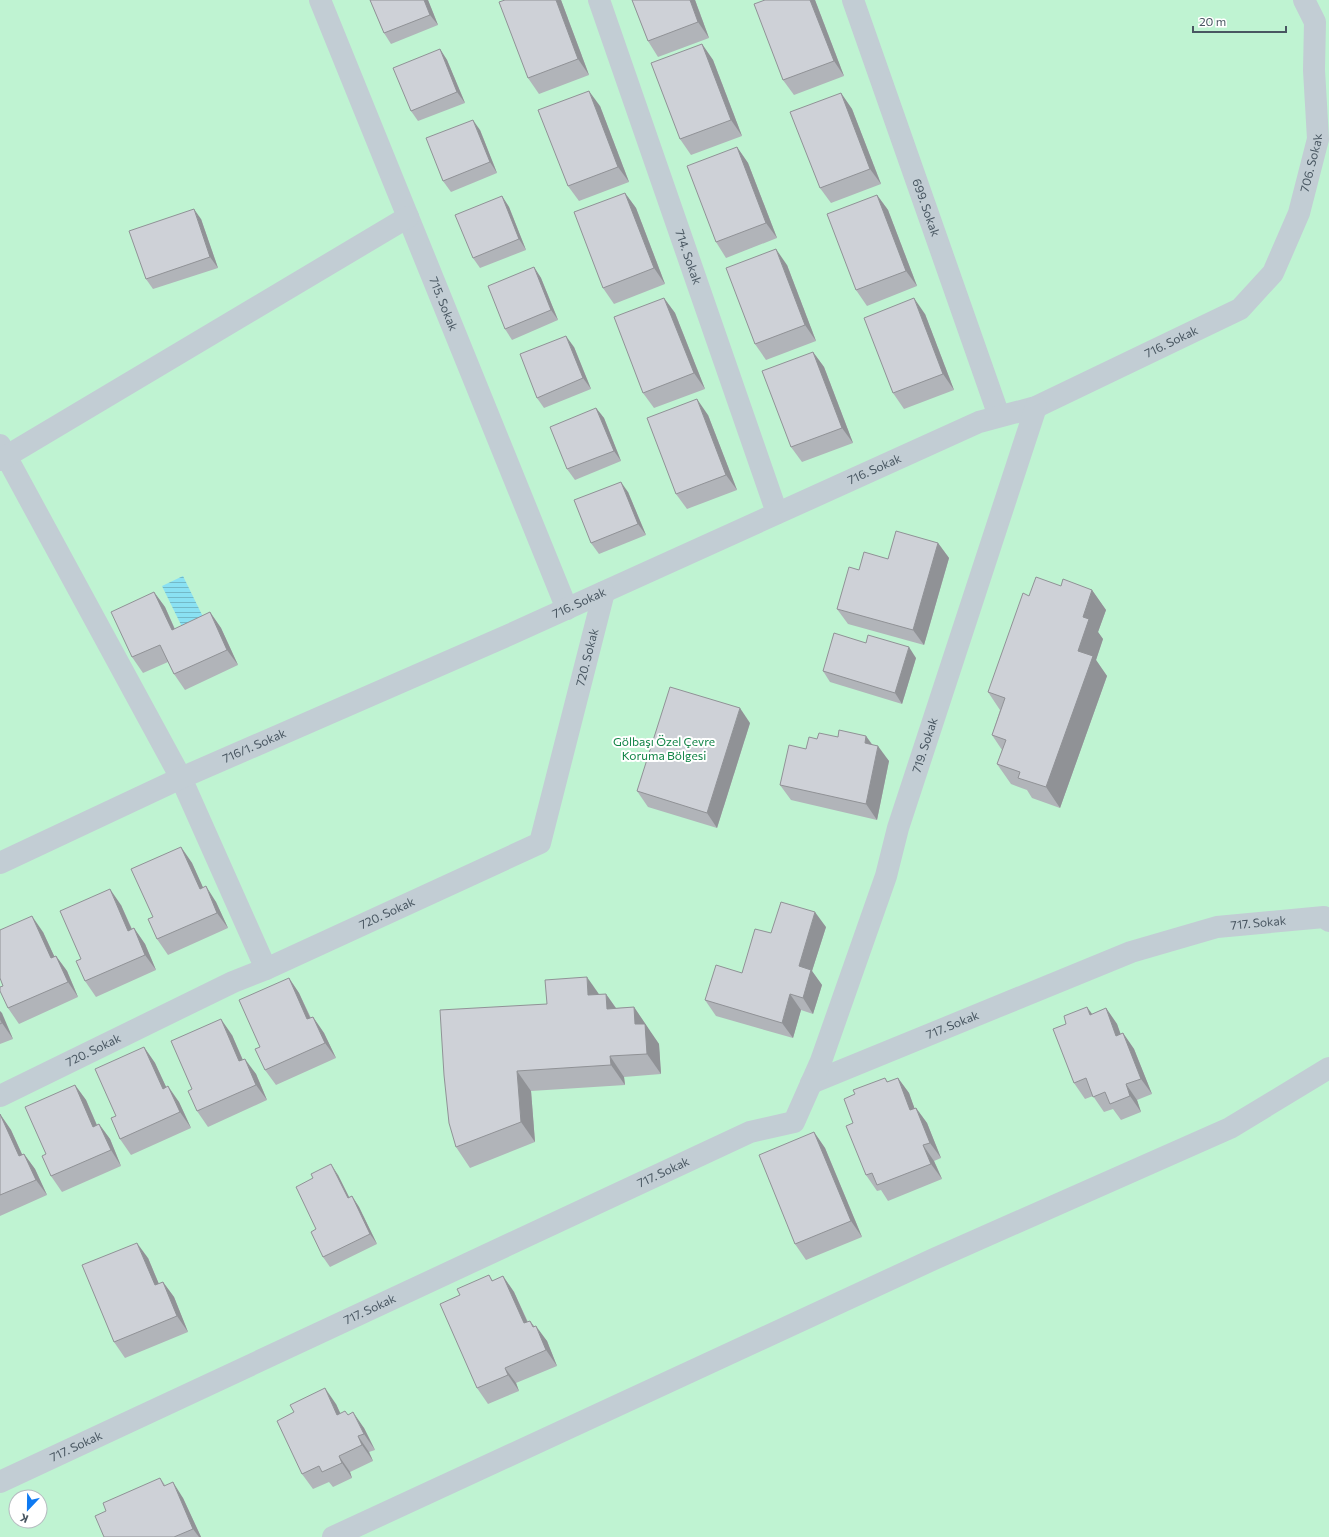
<svg xmlns="http://www.w3.org/2000/svg" width="1329" height="1537" font-family="Commissioner,sans-serif">
  <defs>
    <pattern id="water-rules" width="6" height="5" patternUnits="userSpaceOnUse"><rect width="6" height="5" fill="#8ae1f3"/><path d="M0 2.5h6" fill="none" stroke="#73b9c8"/></pattern>
  </defs>
  <rect width="100%" height="100%" fill="#f4f2f2"/>
  <!-- park -->
  <path fill="#bff3d2" fill-rule="evenodd" d="M0,0H1329V1537H0ZM16,1497H40V1521H16Z"/>
  <!-- water -->
  <polygon fill="url(#water-rules)" points="183,576 206,623 185,633 162,586"/>
  <g fill="none" stroke-linecap="round" stroke-linejoin="round">
    <!-- minor -->
    <g stroke="#c2cdd4" stroke-width="22">
      <path id="s1" d="M320,0L567,609"/>
      <path id="s2" d="M599,0L777,513"/>
      <path id="s3" d="M853,0L999,416"/>
      <polyline points="0,445 181,778 266,969"/>
      <polyline points="0,460 408,217"/>
      <path id="s4" d="M0,863L181,778L511,634L979,422L1036,407L1240,309L1273,273L1299,213L1318,139L1314,70L1315,22L1304,0"/>
      <path id="s5" d="M811,1083L1131,952L1217,927L1324,917L1329,921"/>
      <path id="s6" d="M0,1096L233,982L266,969L540,843L604,592"/>
      <path id="s7" d="M0,1482L750,1132L794,1122L821,1061L886,876L898,828L1036,407"/>
      <polyline points="333,1537 934,1259 1230,1128 1329,1068"/>
    </g>
  </g>
  <!-- wall -->
  <g fill="#b1b4b9">
    <polygon points="370,0 428,0 438,25 391,44 384,33"/>
    <polygon points="505,0 561,0 589,75 539,94 528,78"/>
    <polygon points="632,0 695,0 709,38 658,57 648,41"/>
    <polygon points="765,0 815,0 844,76 794,95 783,80"/>
    <polygon points="702,44 713,60 742,136 691,155 680,139"/>
    <polygon points="440,49 447,60 465,103 418,121 411,111"/>
    <polygon points="841,93 852,109 881,184 831,203 820,188"/>
    <polygon points="600,106 629,182 579,201 568,186"/>
    <polygon points="480,130 497,173 451,192 443,181"/>
    <polygon points="737,147 748,163 777,238 726,258 716,242"/>
    <polygon points="625,193 636,208 665,284 614,304 603,288"/>
    <polygon points="877,195 888,210 917,286 867,306 856,290"/>
    <polygon points="502,196 509,207 526,250 480,268 473,258"/>
    <polygon points="201,219 218,268 153,289 146,279"/>
    <polygon points="787,265 816,341 766,360 755,344"/>
    <polygon points="534,267 541,278 558,320 512,340 505,329"/>
    <polygon points="664,298 675,313 705,389 654,408 643,393"/>
    <polygon points="925,314 954,390 904,409 893,393"/>
    <polygon points="574,347 591,389 544,408 537,398"/>
    <polygon points="813,352 824,367 853,443 802,462 791,447"/>
    <polygon points="596,408 604,418 621,461 575,480 567,469"/>
    <polygon points="708,415 737,490 687,509 676,494"/>
    <polygon points="628,492 646,535 599,554 591,543"/>
    <polygon points="938,543 949,558 924,645 848,624 837,609 859,570 888,559"/>
    <polygon points="1061,586 1092,590 1106,610 1098,632 1103,639 1096,660 1107,676 1060,808 1032,798 1027,790 1011,784 997,764 1002,750 992,735 1000,710 988,692"/>
    <polygon points="154,592 165,607 175,629 210,612 221,628 238,665 185,690 174,674 168,662 143,673 132,657"/>
    <polygon points="916,658 902,704 830,682 823,671"/>
    <polygon points="750,723 717,828 648,807 637,791"/>
    <polygon points="866,736 872,744 889,761 877,820 791,800 780,785 806,749 817,739 838,737"/>
    <polygon points="181,847 192,863 203,888 216,902 228,928 168,955 157,939 153,917"/>
    <polygon points="121,905 132,929 134,928 145,944 156,970 96,997 85,981 81,959"/>
    <polygon points="826,927 812,971 822,985 813,1014 801,1010 793,1038 716,1016 705,1000 742,973 771,933"/>
    <polygon points="43,932 54,956 56,956 67,971 78,997 19,1024 8,1008 3,986"/>
    <polygon points="289,978 299,993 311,1018 313,1017 324,1033 336,1058 276,1085 265,1070 260,1047"/>
    <polygon points="606,994 616,1008 634,1007 648,1028 648,1029 659,1044 661,1074 624,1077 625,1085 531,1091 535,1142 470,1168 456,1147 547,1004 599,995"/>
    <polygon points="1106,1008 1117,1024 1120,1034 1123,1033 1134,1049 1152,1094 1137,1100 1141,1112 1121,1120 1113,1109 1104,1112 1093,1096 1085,1099 1074,1083 1092,1014"/>
    <polygon points="0,1011 13,1039 0,1044"/>
    <polygon points="232,1035 243,1060 256,1074 267,1100 208,1127 197,1111 192,1089"/>
    <polygon points="144,1047 155,1063 166,1087 179,1102 191,1128 131,1155 120,1139 116,1116"/>
    <polygon points="885,1078 888,1082 898,1078 909,1093 914,1108 916,1108 927,1123 941,1158 934,1161 942,1179 888,1201 881,1190 877,1191 866,1175 855,1094"/>
    <polygon points="75,1085 86,1100 97,1125 99,1124 110,1139 121,1166 62,1192 51,1176 46,1154"/>
    <polygon points="0,1114 11,1130 22,1154 24,1154 35,1169 47,1195 0,1216"/>
    <polygon points="814,1132 825,1148 862,1237 806,1260 795,1244"/>
    <polygon points="338,1175 349,1197 352,1196 359,1207 377,1244 330,1267 323,1257"/>
    <polygon points="148,1258 159,1284 163,1282 174,1297 188,1332 125,1358 114,1342"/>
    <polygon points="489,1275 493,1281 503,1276 514,1292 528,1322 530,1321 534,1326 547,1341 557,1366 516,1383 519,1391 488,1404 477,1388 460,1295"/>
    <polygon points="336,1404 340,1413 348,1415 364,1428 375,1450 369,1452 373,1461 350,1472 352,1478 333,1487 329,1482 313,1489 302,1474"/>
    <polygon points="160,1478 165,1485 183,1498 201,1537 104,1537 106,1511"/>
  </g>
  <!-- shaded-wall -->
  <g fill="#909296">
    <polygon points="424,0 428,0 438,25 430,15"/>
    <polygon points="556,0 561,0 589,75 578,59"/>
    <polygon points="690,0 695,0 709,38 698,22"/>
    <polygon points="810,0 815,0 844,76 834,61"/>
    <polygon points="702,44 713,60 742,136 731,120"/>
    <polygon points="440,49 447,60 465,103 457,92"/>
    <polygon points="589,91 600,106 629,182 618,167"/>
    <polygon points="841,93 852,109 881,184 870,169"/>
    <polygon points="473,120 480,130 497,173 490,162"/>
    <polygon points="737,147 748,163 777,238 766,223"/>
    <polygon points="625,193 636,208 665,284 654,268"/>
    <polygon points="877,195 888,210 917,286 906,271"/>
    <polygon points="502,196 509,207 526,250 519,239"/>
    <polygon points="194,209 201,219 218,268 210,257"/>
    <polygon points="776,249 787,265 816,341 805,325"/>
    <polygon points="534,267 541,278 558,320 551,310"/>
    <polygon points="664,298 675,313 705,389 694,373"/>
    <polygon points="914,298 925,314 954,390 943,374"/>
    <polygon points="566,336 574,347 591,389 583,378"/>
    <polygon points="813,352 824,367 853,443 842,428"/>
    <polygon points="697,399 708,415 737,490 726,475"/>
    <polygon points="596,408 604,418 621,461 614,451"/>
    <polygon points="621,482 628,492 646,535 638,524"/>
    <polygon points="938,543 949,558 924,645 913,630"/>
    <polygon points="1092,590 1106,610 1098,632 1103,639 1096,660 1107,676 1060,808 1046,787 1078,651 1083,617"/>
    <polygon points="154,592 165,607 182,646 172,630"/>
    <polygon points="210,612 221,628 238,665 227,650"/>
    <polygon points="909,647 916,658 902,704 895,693"/>
    <polygon points="740,708 750,723 717,828 707,813"/>
    <polygon points="866,736 877,752 865,743"/>
    <polygon points="878,746 889,761 877,820 866,804"/>
    <polygon points="181,847 192,863 211,905 200,889"/>
    <polygon points="206,886 216,902 228,928 217,913"/>
    <polygon points="110,889 121,905 139,946 128,931"/>
    <polygon points="815,912 826,927 812,971 822,985 813,1014 803,998 799,966"/>
    <polygon points="32,916 43,932 62,973 51,958"/>
    <polygon points="134,928 145,944 156,970 145,955"/>
    <polygon points="56,956 67,971 78,997 68,982"/>
    <polygon points="587,977 601,997 588,995"/>
    <polygon points="289,978 299,993 318,1035 307,1019"/>
    <polygon points="606,994 620,1014 607,1009"/>
    <polygon points="790,994 801,1010 793,1038 782,1023"/>
    <polygon points="634,1007 659,1044 661,1074 647,1054 635,1024"/>
    <polygon points="1087,1007 1098,1022 1090,1015"/>
    <polygon points="1106,1008 1117,1024 1127,1051 1116,1036"/>
    <polygon points="0,1011 2,1013 13,1039 2,1023 0,1018"/>
    <polygon points="313,1017 324,1033 336,1058 325,1043"/>
    <polygon points="221,1019 232,1035 250,1077 239,1061"/>
    <polygon points="1123,1033 1134,1049 1152,1094 1141,1079"/>
    <polygon points="144,1047 155,1063 174,1104 163,1089"/>
    <polygon points="610,1056 624,1077 625,1085 611,1065"/>
    <polygon points="245,1059 256,1074 267,1100 256,1085"/>
    <polygon points="517,1071 531,1091 535,1142 521,1122"/>
    <polygon points="898,1078 909,1093 921,1126 910,1110"/>
    <polygon points="1126,1084 1137,1100 1141,1112 1130,1096"/>
    <polygon points="75,1085 86,1100 104,1142 93,1127"/>
    <polygon points="168,1086 179,1102 191,1128 180,1112"/>
    <polygon points="916,1108 927,1123 941,1158 930,1143"/>
    <polygon points="0,1114 11,1130 30,1172 19,1156"/>
    <polygon points="99,1124 110,1139 121,1166 111,1150"/>
    <polygon points="814,1132 825,1148 862,1237 851,1221"/>
    <polygon points="923,1145 934,1161 942,1179 931,1164"/>
    <polygon points="24,1154 35,1169 47,1195 36,1180"/>
    <polygon points="331,1164 338,1175 355,1209 348,1198"/>
    <polygon points="352,1196 359,1207 377,1244 370,1234"/>
    <polygon points="137,1243 148,1258 166,1301 155,1285"/>
    <polygon points="503,1276 514,1292 535,1339 524,1323"/>
    <polygon points="163,1282 174,1297 188,1332 177,1316"/>
    <polygon points="530,1321 540,1335 536,1326 547,1341 557,1366 546,1350"/>
    <polygon points="505,1368 516,1383 519,1391 508,1375"/>
    <polygon points="325,1388 336,1404 348,1430 337,1415"/>
    <polygon points="353,1412 364,1428 375,1450 364,1434"/>
    <polygon points="358,1436 369,1452 373,1461 362,1445"/>
    <polygon points="339,1456 350,1472 352,1478 342,1463"/>
    <polygon points="173,1482 183,1498 201,1537 199,1537 193,1529"/>
  </g>
  <!-- building -->
  <g fill="#ced1d7" stroke="#909296">
    <polygon points="370,0 424,0 430,15 384,33"/>
    <polygon points="505,0 556,0 578,59 528,78 499,2"/>
    <polygon points="632,0 690,0 698,22 648,41"/>
    <polygon points="765,0 810,0 834,61 783,80 754,4"/>
    <polygon points="702,44 731,120 680,139 651,63"/>
    <polygon points="440,49 457,92 411,111 393,68"/>
    <polygon points="589,91 618,167 568,186 538,110"/>
    <polygon points="841,93 870,169 820,188 790,112"/>
    <polygon points="473,120 490,162 443,181 426,138"/>
    <polygon points="737,147 766,223 716,242 687,166"/>
    <polygon points="625,193 654,268 603,288 574,212"/>
    <polygon points="877,195 906,271 856,290 827,214"/>
    <polygon points="502,196 519,239 473,258 455,215"/>
    <polygon points="194,209 210,257 146,279 129,231"/>
    <polygon points="776,249 805,325 755,344 726,268"/>
    <polygon points="534,267 551,310 505,329 488,286"/>
    <polygon points="664,298 694,373 643,393 614,317"/>
    <polygon points="914,298 943,374 893,393 864,318"/>
    <polygon points="566,336 583,378 537,398 520,354"/>
    <polygon points="813,352 842,428 791,447 762,371"/>
    <polygon points="697,399 726,475 676,494 647,418"/>
    <polygon points="596,408 614,451 567,469 550,427"/>
    <polygon points="621,482 638,524 591,543 574,500"/>
    <polygon points="896,531 938,543 913,630 837,609 849,567 859,570 864,552 888,559"/>
    <polygon points="1036,577 1061,586 1063,579 1092,590 1083,617 1089,619 1078,651 1093,656 1046,787 1018,778 1020,772 997,764 1006,740 992,735 1005,698 988,692 1023,593 1029,596"/>
    <polygon points="154,592 172,630 210,612 227,650 174,674 160,645 132,657 111,612"/>
    <polygon points="834,633 866,643 868,635 909,647 895,693 823,671"/>
    <polygon points="670,687 740,708 707,813 637,791"/>
    <polygon points="839,730 866,736 865,743 878,746 866,804 780,785 789,745 806,749 809,737 817,739 819,733 838,737"/>
    <polygon points="181,847 200,889 206,886 217,913 157,939 148,919 153,917 131,869"/>
    <polygon points="110,889 128,931 134,928 145,955 85,981 76,961 81,959 60,911"/>
    <polygon points="781,902 815,912 799,966 811,970 803,998 790,994 782,1023 705,1000 716,965 742,973 755,929 771,933"/>
    <polygon points="32,916 51,958 56,956 68,982 8,1008 0,991 0,987 3,986 0,978 0,930"/>
    <polygon points="587,977 588,995 606,994 607,1009 634,1007 635,1024 645,1024 647,1054 610,1056 611,1065 517,1071 521,1122 456,1147 449,1123 444,1075 440,1010 547,1004 545,980"/>
    <polygon points="289,978 307,1019 313,1017 325,1043 265,1070 255,1049 260,1047 239,1000"/>
    <polygon points="1087,1007 1090,1015 1106,1008 1116,1036 1123,1033 1141,1079 1126,1084 1130,1096 1110,1104 1105,1092 1093,1097 1086,1078 1074,1083 1053,1029 1066,1024 1064,1016"/>
    <polygon points="0,1018 2,1023 0,1024"/>
    <polygon points="221,1019 239,1061 245,1059 256,1085 197,1111 188,1091 192,1089 171,1041"/>
    <polygon points="144,1047 163,1089 168,1086 180,1112 120,1139 111,1118 116,1116 95,1069"/>
    <polygon points="885,1078 887,1082 898,1078 910,1110 916,1108 930,1143 923,1145 931,1164 877,1185 872,1173 866,1175 846,1126 853,1123 844,1099 855,1094 853,1090"/>
    <polygon points="75,1085 93,1127 99,1124 111,1150 51,1176 42,1156 46,1154 25,1107"/>
    <polygon points="0,1114 19,1156 24,1154 36,1180 0,1195"/>
    <polygon points="814,1132 851,1221 795,1244 759,1155"/>
    <polygon points="331,1164 348,1198 352,1196 370,1234 323,1257 311,1232 316,1229 296,1187 313,1178 311,1174"/>
    <polygon points="137,1243 155,1285 163,1282 177,1316 114,1342 82,1265"/>
    <polygon points="489,1275 492,1281 503,1276 524,1323 530,1321 533,1327 536,1326 546,1350 505,1368 508,1375 477,1388 440,1304 460,1295 457,1289"/>
    <polygon points="325,1388 337,1415 345,1411 348,1415 353,1412 364,1434 358,1436 362,1445 339,1456 342,1463 322,1472 319,1466 302,1474 277,1421 294,1412 290,1405"/>
    <polygon points="160,1478 164,1486 173,1482 193,1529 174,1537 104,1537 95,1516 106,1511 103,1503"/>
  </g>
  <g text-anchor="middle" stroke-width="4" stroke-linejoin="round" paint-order="stroke">
    <!-- street labels -->
    <g font-size="12" fill="#485661" stroke="#fff">
      <text dy="4" stroke="none"><textPath href="#s4" startOffset="1525">706. Sokak</textPath></text>
      <text dy="4" stroke="none"><textPath href="#s3" startOffset="220">699. Sokak</textPath></text>
      <text dy="4" stroke="none"><textPath href="#s2" startOffset="272">714. Sokak</textPath></text>
      <text dy="4" stroke="none"><textPath href="#s1" startOffset="328">715. Sokak</textPath></text>
      <text dy="4" stroke="none"><textPath href="#s4" startOffset="1283">716. Sokak</textPath></text>
      <text dy="4" stroke="none"><textPath href="#s4" startOffset="959">716. Sokak</textPath></text>
      <text dy="4" stroke="none"><textPath href="#s4" startOffset="635">716. Sokak</textPath></text>
      <text dy="4" stroke="none"><textPath href="#s6" startOffset="788">720. Sokak</textPath></text>
      <text dy="4" stroke="none"><textPath href="#s4" startOffset="280">716/1. Sokak</textPath></text>
      <text dy="4" stroke="none"><textPath href="#s7" startOffset="1272">719. Sokak</textPath></text>
      <text dy="4" stroke="none"><textPath href="#s6" startOffset="428">720. Sokak</textPath></text>
      <text dy="4" stroke="none"><textPath href="#s5" startOffset="477">717. Sokak</textPath></text>
      <text dy="4" stroke="none"><textPath href="#s5" startOffset="153">717. Sokak</textPath></text>
      <text dy="4" stroke="none"><textPath href="#s6" startOffset="104">720. Sokak</textPath></text>
      <text dy="4" stroke="none"><textPath href="#s7" startOffset="732">717. Sokak</textPath></text>
      <text dy="4" stroke="none"><textPath href="#s7" startOffset="408">717. Sokak</textPath></text>
      <text dy="4" stroke="none"><textPath href="#s7" startOffset="84">717. Sokak</textPath></text>
    </g>
    <!-- park labels -->
    <g font-size="12" fill="#118446" stroke="#fff">
      <text x="664" y="746">Gölbaşı Özel Çevre<tspan x="664" dy="14">Koruma Bölgesi</tspan></text>
    </g>
  </g>
  <!-- north arrow -->
  <g transform="translate(28 1509) rotate(202)"><circle r="19" fill="#ffffff" stroke="#b6bbc0"/>
  <path d="M0-3L7 15L0 10L-7 15Z" fill="#0e7af2"/>
  <text y="-6" font-size="11" font-weight="bold" text-anchor="middle" fill="#485661">K</text>
  </g>
  <!-- scale -->
  <path d="M1193 26v6h93v-6" fill="none" stroke="#485661" stroke-width="2"/>
  <text x="1199" y="26" font-size="12" fill="#485661" stroke="#ffffff" stroke-width="3" paint-order="stroke">20 m</text>
</svg>
